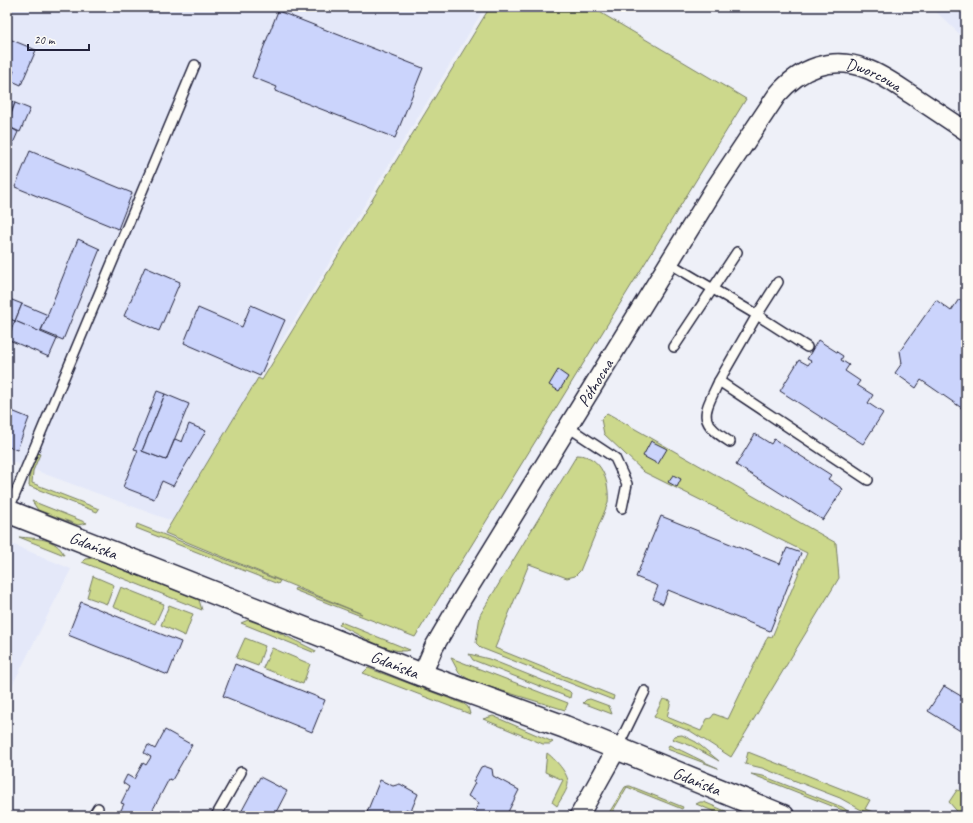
<svg xmlns="http://www.w3.org/2000/svg" width="973" height="823" font-family="Caveat,sans-serif">
  <rect width="100%" height="100%" fill="#eef0f8"/>
  <filter id="ink" filterUnits="userSpaceOnUse"><feTurbulence type="fractalNoise" baseFrequency=".025" numOctaves="2"/><feDisplacementMap in="SourceGraphic" scale="8" xChannelSelector="R" yChannelSelector="G"/><feConvolveMatrix kernelMatrix="1 2 1 2 8 2 1 2 1" color-interpolation-filters="sRGB"/></filter>
  <g filter="url(#ink)">
    <!-- built -->
    <g fill="#e4e8f9">
      <polygon points="7,7 485,7 172,521 7,460"/>
      <polygon points="931,7 966,7 966,40"/>
      <polygon points="7,542 71,569 7,696"/>
    </g>
    <!-- green -->
    <g fill="#ccd88c" stroke="#777d64">
      <polygon points="490,7 591,7 746,99 415,637 294,590 295,588 362,614 165,533 258,378 262,380"/>
      <polygon points="607,413 836,543 839,578 731,757 692,732 654,717 663,699 671,701 667,717 701,731 707,719 711,718 714,714 728,719 768,636 772,637 807,553 644,472 604,434 601,419"/>
      <polygon points="37,453 40,454 33,471 32,483 99,509 97,512 29,486 30,472"/>
      <path d="M577,455C602,455 610,483 608,503L580,571L575,576L567,578L529,564L495,648L614,696L613,700L481,648L476,643L480,615Z"/>
      <polygon points="32,501 87,523 78,525 38,510"/>
      <polygon points="137,524 280,581 278,584 136,528"/>
      <path d="M19,537C36,539 56,537 64,555Z"/>
      <polygon points="94,558 199,600 202,610 82,562 85,559"/>
      <polygon points="93,576 114,585 107,604 87,597"/>
      <polygon points="121,587 164,604 155,624 113,607"/>
      <polygon points="169,605 193,614 185,636 161,625"/>
      <polygon points="248,620 266,626 316,651 315,653 241,623"/>
      <path d="M341,622L410,650C391,656 357,633 339,625Z"/>
      <polygon points="245,638 265,646 258,666 236,658"/>
      <polygon points="272,648 310,664 303,684 263,668"/>
      <polygon points="469,654 489,659 569,691 571,693 570,698 473,660"/>
      <polygon points="451,658 568,703 565,710 473,682 459,673"/>
      <polygon points="368,668 464,704 468,707 470,714 363,673"/>
      <polygon points="590,699 609,706 612,714 583,703 586,700"/>
      <polygon points="493,716 553,742 550,744 543,744 483,719"/>
      <polygon points="682,735 696,742 719,761 692,746 672,739 674,736"/>
      <path d="M669,745C686,752 701,761 718,768L667,749Z"/>
      <polygon points="748,752 870,800 865,809 883,816 872,816 840,798 762,768 745,764"/>
      <path d="M547,753C554,758 569,774 568,783C568,790 560,800 557,806L552,802L563,780L545,772Z"/>
      <polygon points="751,774 763,776 842,807 852,814"/>
      <polygon points="628,786 630,786 683,807 682,809 627,787 610,816 607,816 625,787"/>
      <polygon points="957,790 966,792 966,816 961,816 949,802"/>
      <polygon points="700,802 704,802 737,816 725,816 696,804"/>
    </g>
    <!-- building -->
    <g fill="#cbd4fc" stroke="#22223b">
      <polygon points="278,11 423,68 395,138 275,91 277,87 252,77"/>
      <polygon points="7,38 36,50 21,85 10,80 14,71 7,68"/>
      <polygon points="7,99 15,103 7,122"/>
      <polygon points="15,103 30,109 20,132 7,126"/>
      <polygon points="7,126 18,132 7,157"/>
      <polygon points="30,151 132,193 118,229 15,187"/>
      <polygon points="78,239 100,249 63,340 41,331"/>
      <polygon points="145,267 180,282 159,331 124,316"/>
      <polygon points="7,298 22,304 15,321 7,318"/>
      <polygon points="959,299 966,305 966,411 921,380 916,388 895,373 902,363 900,351 936,300 951,311"/>
      <polygon points="22,304 48,315 40,332 15,321"/>
      <polygon points="251,305 285,320 260,376 184,343 198,308 242,327"/>
      <polygon points="7,318 15,321 7,339"/>
      <polygon points="15,321 57,339 49,357 7,339"/>
      <polygon points="818,340 843,356 841,360 849,365 845,371 860,381 857,385 873,395 868,403 883,413 863,444 780,391 799,360 808,365 811,361 807,359"/>
      <polygon points="558,370 568,377 559,391 549,385"/>
      <polygon points="157,391 165,394 142,451 166,460 175,439 182,442 189,424 206,431 173,486 162,481 154,499 123,487 138,450 134,449"/>
      <polygon points="165,394 189,404 166,460 142,451"/>
      <polygon points="7,409 29,418 17,450 7,446"/>
      <polygon points="755,434 771,444 774,439 831,475 828,479 843,489 823,520 736,465"/>
      <polygon points="651,441 667,449 658,464 643,456"/>
      <polygon points="673,475 681,479 677,487 668,482"/>
      <polygon points="661,516 780,564 787,548 801,553 770,631 668,590 663,604 653,599 658,586 636,577"/>
      <polygon points="81,602 181,642 168,675 68,635"/>
      <polygon points="235,664 325,700 312,732 223,696"/>
      <polygon points="944,686 966,699 966,725 962,732 928,711"/>
      <polygon points="165,730 192,745 172,780 169,779 150,815 151,816 118,816 124,804 121,803 129,787 123,783 127,775 134,779 143,763 146,765 151,757 144,753 148,745 155,749"/>
      <polygon points="484,766 492,769 493,776 519,790 506,816 472,816 479,803 468,796 475,783 473,782 481,767"/>
      <polygon points="260,777 287,791 274,816 239,816"/>
      <polygon points="380,780 393,786 400,784 418,794 411,811 406,809 404,816 375,816 367,812"/>
    </g>
    <g fill="none" stroke-linecap="round" stroke-linejoin="round">
      <!-- lane casing -->
      <g stroke="#22223b" stroke-width="12">
        <g id="lane">
          <polyline points="669,263 757,315 719,381 868,480"/>
          <polyline points="778,282 757,315 807,347"/>
          <polyline points="674,347 737,252"/>
          <path d="M719,381C704,414 696,420 730,442"/>
          <polyline points="568,427 615,458 627,484 622,508"/>
          <polyline points="8,511 195,65"/>
          <polyline points="617,748 645,691"/>
          <polyline points="93,816 98,808"/>
          <polyline points="216,816 241,772"/>
        </g>
      </g>
      <!-- street casing -->
      <g stroke="#22223b" stroke-width="21">
        <g id="street">
          <path id="s1" d="M422,675L434,647L462,599L713,191L777,95C800,68 832,55 867,69C883,75 898,86 912,95C930,107 948,119 966,131"/>
          <polyline points="579,816 617,748"/>
        </g>
      </g>
      <!-- secondary casing -->
      <g stroke="#22223b" stroke-width="25">
        <g id="secondary">
          <path id="s2" d="M7,511L422,675L565,727L783,816"/>
        </g>
      </g>
      <!-- lane -->
      <use href="#lane" stroke="#fdfcf7" stroke-width="9"/>
      <!-- street -->
      <use href="#street" stroke="#fdfcf7" stroke-width="18"/>
      <!-- secondary -->
      <use href="#secondary" stroke="#fdfcf7" stroke-width="22"/>
    </g>
  </g>
  <g text-anchor="middle" stroke-width="3" stroke-linejoin="round" paint-order="stroke">
    <!-- street labels -->
    <g font-size="17" fill="#22223b" stroke="#fdfcf7">
      <text dy="6" stroke="none"><textPath href="#s1" startOffset="789">Dworcowa</textPath></text>
      <text dy="6" stroke="none"><textPath href="#s1" startOffset="340">Północna</textPath></text>
      <text dy="6" stroke="none"><textPath href="#s2" startOffset="93">Gdańska</textPath></text>
      <text dy="6" stroke="none"><textPath href="#s2" startOffset="417">Gdańska</textPath></text>
      <text dy="6" stroke="none"><textPath href="#s2" startOffset="741">Gdańska</textPath></text>
    </g>
  </g>
  <!-- margin -->
  <rect width="973" height="823" fill="none" stroke="#fdfcf7" stroke-width="24"/>
  <rect x="12" y="12" width="949" height="799" fill="none" stroke="#22223b" stroke-width="1.5" filter="url(#ink)"/>
  <!-- scale -->
  <path d="M28 44v6h61v-6" fill="none" stroke="#22223b" stroke-width="2"/>
  <text x="34" y="44" font-size="12" fill="#22223b" stroke="#fdfcf7" stroke-width="3" paint-order="stroke">20 m</text>
</svg>
